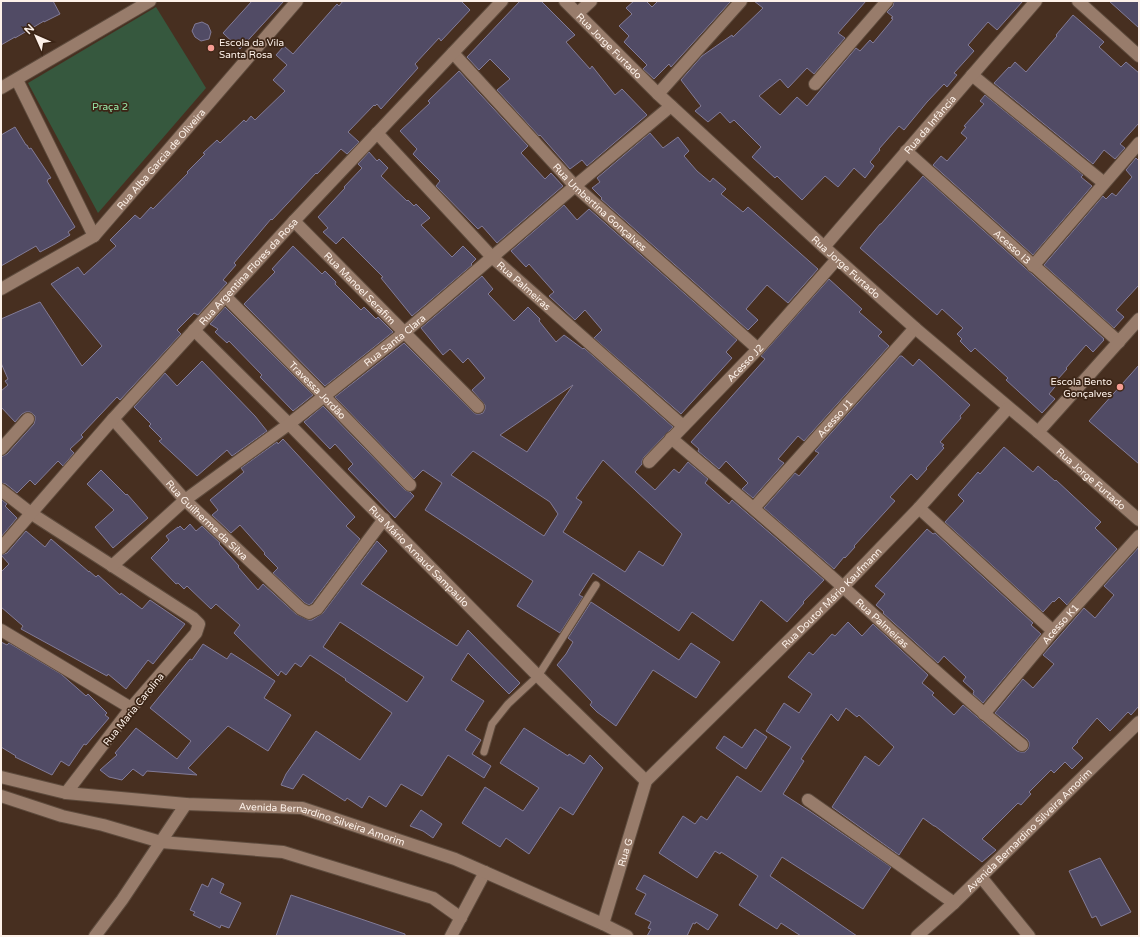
<svg xmlns="http://www.w3.org/2000/svg" width="1140" height="937" font-family="'Varela Round',sans-serif">
  <rect width="100%" height="100%" fill="#472f20"/>
  <!-- green -->
  <polygon fill="#36583e" points="156,7 206,88 98,213 28,83"/>
  <!-- building -->
  <g fill="#514b65" stroke="#827b97" fill-rule="evenodd">
    <polygon points="1,1 53,1 60,14 44,22 44,21 15,38 15,37 1,45"/>
    <polygon points="252,1 284,1 240,49 223,33"/>
    <polygon points="343,1 461,1 470,10 441,41 439,38 415,64 418,68 381,109 377,104 375,106 374,105 348,132 359,142 347,154 341,149 317,174 316,173 272,220 271,219 234,263 236,265 223,280 227,283 198,315 194,313 177,330 181,334 120,400 117,397 81,435 83,437 70,449 74,453 63,466 58,461 35,485 30,480 17,493 6,484 1,483 1,457 7,454 34,424 35,420 35,416 33,414 30,412 26,412 22,414 15,422 1,407 1,391 8,385 5,381 8,379 1,363 1,319 40,302 82,366 102,346 51,284 78,267 84,275 116,246 110,240 135,215 140,219 151,207 153,209 188,173 187,172 205,154 203,153 217,140 220,143 244,120 246,122 251,116 255,120 285,91 273,80 287,65 276,55 284,46 293,54 337,4 339,6"/>
    <polygon points="520,1 541,1 575,35 566,42 590,69 592,66 615,95 622,89 647,115 587,166 582,160 570,169 540,135 539,136 497,90 510,79 490,59 479,70 467,57"/>
    <polygon points="634,1 646,1 652,7 658,1 731,1 671,67 669,64 654,79 643,69 647,65 624,42 629,36 619,26 632,14 626,8"/>
    <polygon points="754,1 866,1 838,33 845,38 814,74 807,68 788,88 780,79 759,96 780,115 797,97 807,106 856,48 860,51 870,40 873,43 893,19 891,18 893,17 887,12 893,6 894,1 1023,1 997,30 988,22 968,45 974,51 954,73 957,75 947,87 944,84 927,102 904,130 899,126 879,149 880,150 870,162 874,166 865,178 854,168 838,187 825,176 802,200 777,176 775,178 752,157 761,147 734,120 730,123 720,112 708,122 695,111 701,106 681,80 702,56 732,35 733,37 763,8"/>
    <polygon points="1109,1 1139,1 1139,28"/>
    <polygon points="1073,15 1104,42 1099,47 1121,67 1126,62 1139,73 1139,123 1120,144 1125,148 1115,159 1104,150 1093,164 994,83 1009,67 1010,68 1015,62 1026,72 1057,36 1056,35"/>
    <polygon points="202,22 208,25 211,32 209,39 201,41 195,37 192,31 195,24"/>
    <polygon points="459,71 468,81 528,146 521,153 545,179 551,173 563,186 497,243 482,226 478,229 436,186 440,181 413,154 417,149 400,131 430,103 428,101"/>
    <polygon points="985,95 1083,175 1081,177 1092,186 1033,255 933,165 941,156 947,161 967,138 961,133 966,127 964,126 984,104 980,101"/>
    <polygon points="15,127 26,145 27,145 29,149 31,148 51,178 48,179 48,180 47,181 75,227 68,232 70,235 55,244 40,252 36,246 1,266 1,135"/>
    <polygon points="650,133 663,148 678,137 689,151 684,156 697,171 710,182 713,178 726,189 721,194 743,212 748,207 818,269 788,303 767,285 746,309 758,320 748,330 601,199 602,198 592,188 600,182 597,178"/>
    <polygon points="369,152 377,161 379,159 388,168 381,176 407,201 408,200 414,206 416,204 430,218 421,225 452,257 463,246 476,259 471,264 472,265 412,316 381,278 383,277 343,237 336,244 323,232 328,228 318,217 345,188 344,187 362,168 358,164"/>
    <polygon points="1136,158 1139,161 1139,285 1116,310 1124,317 1114,328 1044,265 1103,196 1106,199 1112,193 1116,196 1132,177 1126,170"/>
    <polygon points="923,176 1104,339 1103,340 1104,340 1093,352 1086,345 1066,368 1067,369 1057,380 1059,382 1049,394 1055,399 1042,413 1006,380 1008,378 975,348 971,352 960,341 962,339 957,334 963,328 942,309 937,315 860,248 880,224 881,224"/>
    <polygon points="564,205 577,220 589,209 737,340 726,352 732,358 681,414 594,338 602,330 585,310 575,320 549,296 554,292 529,264 526,267 511,251"/>
    <polygon points="293,246 322,274 325,271 336,282 335,284 361,310 364,307 376,319 378,317 393,332 325,386 244,304 275,272 272,269"/>
    <path d="M482,276L493,289L488,294L514,321L528,307L540,319L539,321L556,342L564,335L583,349L584,348L673,427L644,457L642,461V464L635,472L655,490L674,469L679,473L688,462L708,479L705,483L729,504L732,500L824,580L803,602L804,603L787,622L761,600L733,641L692,612L679,631L593,573L579,595L583,597L560,633L517,606L533,581L425,510L442,483L423,470L414,479L335,397L404,343L473,412L476,414H480L483,413L485,409V405L472,390L485,378L468,358L463,363L450,349L443,355L421,328ZM573,385L527,452L500,435ZM473,451L550,502L558,514L544,536L451,475ZM603,460L682,534L663,566L639,551L625,572L563,532L582,502L576,498Z"/>
    <polygon points="829,279 862,309 859,312 882,332 878,336 889,346 804,441 798,436 778,459 784,463 753,498 742,489 748,483 726,461 719,469 698,451 699,449 691,442 765,359 761,356"/>
    <polygon points="225,307 313,395 293,411 260,377 262,375 229,341 227,343 215,332 218,329 210,324"/>
    <polygon points="900,356 902,356 913,366 919,359 970,405 960,416 961,418 940,442 944,445 942,446 944,448 926,468 927,469 917,480 911,474 890,497 895,501 854,546 855,547 845,558 844,557 834,569 764,508 795,473 799,476 819,453 815,451"/>
    <polygon points="202,361 255,416 267,431 232,456 227,450 197,476 159,441 162,439 149,426 151,424 134,407 165,373 177,386"/>
    <polygon points="1139,365 1139,464 1089,421"/>
    <polygon points="323,406 405,490 410,492 414,496 395,518 348,469 353,464 335,444 330,449 304,422"/>
    <polygon points="283,439 355,517 346,526 360,539 312,603 309,605 305,603 273,573 278,568 264,554 265,553 240,525 231,533 212,515 218,510 210,500 244,472 241,468 277,442 278,444"/>
    <polygon points="1004,447 1033,472 1038,466 1055,481 1056,480 1101,522 1095,528 1117,549 1067,605 1059,597 1054,602 1053,601 1043,612 945,522 964,501 958,495 978,472 980,474"/>
    <polygon points="101,470 126,495 127,494 148,518 113,548 95,527 114,510 87,484"/>
    <polygon points="1,499 7,504 5,506 17,518 1,537"/>
    <path d="M190,524L196,531L202,526L220,543L219,544L239,566L238,567L258,590L263,584L296,614L309,620H312L323,613L377,541L387,551L361,584L457,646L468,630L520,683L509,694L468,653L451,680L484,701L465,730L481,740L472,754L491,766L484,778L448,755L422,796L401,784L386,807L369,796L362,808L347,798L345,801L303,774L293,789L281,785L286,774L316,731L360,760L392,713L345,680L346,679L310,655L301,667L295,663L286,675L281,671L278,676L234,633L240,625L216,604L211,609L187,586L184,589L178,583L176,584L151,558L169,540L166,536L178,527V528L180,526L184,530ZM340,622L424,677L407,702L323,647Z"/>
    <polygon points="927,529 933,534 935,533 1033,623 1031,625 1041,634 983,703 973,694 974,691 963,681 966,677 944,656 938,663 883,613 884,612 876,605 885,594 875,586"/>
    <polygon points="26,531 45,547 51,539 89,572 89,571 96,577 98,575 120,595 121,593 142,609 150,600 185,624 153,664 148,660 126,689 108,674 107,676 21,629 23,626 1,607 1,572 9,564 1,555 7,553"/>
    <polygon points="1139,547 1139,706 1131,715 1128,712 1110,731 1097,718 1077,741 1078,742 1072,748 1083,758 1072,769 1065,762 1054,773 1051,770 1029,792 1031,794 1021,805 1018,803 982,839 996,850 982,862 935,826 934,826 923,818 899,855 832,807 865,756 879,766 894,747 859,715 857,717 846,708 838,721 831,714 801,759 804,761 783,794 811,812 891,867 863,909 782,857 770,876 857,936 801,936 781,923 777,929 739,905 758,876 721,852 720,854 715,851 697,878 659,853 683,816 695,824 701,816 707,820 737,776 761,792 791,747 766,731 784,703 799,713 812,694 788,677 809,652 813,655 832,634 835,636 848,622 862,636 873,624 928,675 922,683 934,693 932,695 954,715 963,705 1017,751 1021,752 1025,752 1028,749 1029,746 1029,742 1027,739 995,713 1023,679 1033,688 1054,664 1043,655 1084,608 1095,618 1114,595 1104,586"/>
    <polygon points="591,602 679,660 691,643 720,662 696,698 653,670 616,726 597,712 590,705 592,702 557,665 566,654 573,642 568,638"/>
    <polygon points="1,642 7,645 9,643 61,674 86,696 88,694 107,713 105,715 109,718 86,745 84,744 69,766 61,761 52,775 15,757 16,756 1,747"/>
    <polygon points="203,644 227,659 231,653 275,681 264,698 291,715 268,751 228,726 188,768 197,775 147,771 143,776 133,769 122,780 109,777 100,770 117,755 115,753 136,728 177,759 191,741 150,708 190,659 192,660"/>
    <polygon points="524,728 568,756 569,754 584,764 590,755 603,768 573,815 560,807 529,854 506,838 500,847 462,823 485,787 523,811 539,788 500,763"/>
    <polygon points="755,729 767,737 746,769 716,748 724,736 742,748"/>
    <polygon points="421,810 442,824 433,838 423,831 410,826"/>
    <polygon points="1100,858 1131,912 1101,926 1096,916 1092,918 1069,871"/>
    <polygon points="644,875 718,915 708,930 696,922 695,924 693,923 687,936 647,936 651,929 648,928 651,922 635,914 646,894 636,889"/>
    <polygon points="212,878 224,884 220,893 241,903 229,928 221,925 220,928 193,915 195,912 190,910 202,884 208,887"/>
    <polygon points="291,895 405,934 405,936 276,936"/>
  </g>
  <g fill="none" stroke-linecap="round" stroke-linejoin="round">
    <!-- lane casing -->
    <g stroke="#5e4b3d" stroke-width="9">
      <polyline id="lane" points="484,752 492,724 508,704 538,676 596,585"/>
    </g>
    <!-- street casing -->
    <g stroke="#5e4b3d" stroke-width="14">
      <g id="street">
        <polyline points="1078,1 1139,56"/>
        <polyline points="578,13 591,1"/>
        <path id="s1" d="M453,53L575,186L758,349"/>
        <polyline points="972,75 1104,183"/>
        <polyline points="17,80 94,236"/>
        <polyline points="815,84 887,1"/>
        <polyline points="658,94 741,1"/>
        <path id="s2" d="M377,133L492,257L683,426"/>
        <path id="s3" d="M906,151L1119,342"/>
        <path id="s4" d="M294,221L478,407"/>
        <path id="s5" d="M824,247L1036,1"/>
        <polyline points="1033,266 1139,143"/>
        <path id="s6" d="M1,289L94,236L297,1"/>
        <path id="s7" d="M225,296L324,396L410,485"/>
        <path id="s8" d="M194,330L289,424L538,676L646,781"/>
        <path id="s9" d="M113,419L185,500L301,609L309,613L317,609L384,519"/>
        <polyline points="1038,432 1139,319"/>
        <path id="s10" d="M671,438C729,487 786,536 843,587C902,640 960,695 1022,745"/>
        <polyline points="1,449 28,419"/>
        <path id="s11" d="M649,462L758,349L837,259"/>
        <polyline points="1,490 32,514 193,618 199,624 196,633 131,708 66,793"/>
        <path id="s12" d="M754,508L915,328"/>
        <polyline points="919,508 1053,631"/>
        <path id="s13" d="M112,566L185,500L289,424L405,332L575,186L671,106"/>
        <polyline points="1,630 131,708"/>
        <path id="s14" d="M984,714L1053,631L1139,536"/>
        <polyline points="1,796 62,816 103,825 161,842 283,852 433,898 461,918"/>
        <polyline points="808,800 954,903"/>
        <polyline points="981,877 1029,936"/>
        <polyline points="95,936 122,900 186,804"/>
        <polyline points="451,936 485,872"/>
      </g>
    </g>
    <!-- secondary casing -->
    <g stroke="#5e4b3d" stroke-width="14">
      <g id="secondary">
        <path id="s15" d="M565,1L658,94L824,247L915,328L1038,432L1139,520"/>
        <polyline points="1,88 150,1"/>
        <path id="s16" d="M1,548L113,419L294,221L502,1"/>
        <path id="s17" d="M1,777L66,793L186,804L302,808L455,859L603,924L627,936"/>
        <path id="s18" d="M603,924L646,781L843,587L919,508L1008,408"/>
        <path id="s19" d="M917,936L954,903L1139,722"/>
      </g>
    </g>
    <!-- lane -->
    <use href="#lane" stroke="#987c6b" stroke-width="7"/>
    <!-- street -->
    <use href="#street" stroke="#987c6b" stroke-width="12"/>
    <!-- secondary -->
    <use href="#secondary" stroke="#987c6b" stroke-width="12"/>
  </g>
  <!-- markers -->
  <g fill="#f59c92" stroke="#3c2516" stroke-width="1.5">
    <circle cx="211" cy="48" r="4"/>
    <circle cx="1120" cy="387" r="4"/>
  </g>
  <g text-anchor="middle" stroke-width="3.5" stroke-linejoin="round" paint-order="stroke">
    <!-- poi labels -->
    <g font-size="10" fill="#fdf1e9" stroke="#3c2516" text-anchor="start">
      <text x="219" y="46">Escola da Vila<tspan x="219" dy="12">Santa Rosa</tspan></text>
      <text x="1112" y="385" text-anchor="end">Escola Bento<tspan x="1112" dy="12">Gonçalves</tspan></text>
    </g>
    <!-- street labels -->
    <g font-size="10" fill="#fdf1e9" stroke="#3c2516">
      <text dy="4" stroke="none"><textPath href="#s15" startOffset="63">Rua Jorge Furtado</textPath></text>
      <text dy="4" stroke="none"><textPath href="#s5" startOffset="162">Rua da Infância</textPath></text>
      <text dy="4" stroke="none"><textPath href="#s6" startOffset="209">Rua Alba Garcia de Oliveira</textPath></text>
      <text dy="4" stroke="none"><textPath href="#s1" startOffset="213">Rua Umbertina Gonçalves</textPath></text>
      <text dy="4" stroke="none"><textPath href="#s3" startOffset="143">Acesso I3</textPath></text>
      <text dy="4" stroke="none"><textPath href="#s15" startOffset="387">Rua Jorge Furtado</textPath></text>
      <text dy="4" stroke="none"><textPath href="#s16" startOffset="371">Rua Argentina Flores da Rosa</textPath></text>
      <text dy="4" stroke="none"><textPath href="#s2" startOffset="212">Rua Palmeiras</textPath></text>
      <text dy="4" stroke="none"><textPath href="#s4" startOffset="94">Rua Manoel Serafim</textPath></text>
      <text dy="4" stroke="none"><textPath href="#s13" startOffset="362">Rua Santa Clara</textPath></text>
      <text dy="4" stroke="none"><textPath href="#s11" startOffset="138">Acesso J2</textPath></text>
      <text dy="4" stroke="none"><textPath href="#s7" startOffset="132">Travessa Jordão</textPath></text>
      <text dy="4" stroke="none"><textPath href="#s12" startOffset="121">Acesso J1</textPath></text>
      <text dy="4" stroke="none"><textPath href="#s15" startOffset="711">Rua Jorge Furtado</textPath></text>
      <text dy="4" stroke="none"><textPath href="#s9" startOffset="138">Rua Guilherme da Silva</textPath></text>
      <text dy="4" stroke="none"><textPath href="#s8" startOffset="319">Rua Mário Arnaud Sampaulo</textPath></text>
      <text dy="4" stroke="none"><textPath href="#s18" startOffset="410">Rua Doutor Mário Kaufmann</textPath></text>
      <text dy="4" stroke="none"><textPath href="#s10" startOffset="281">Rua Palmeiras</textPath></text>
      <text dy="4" stroke="none"><textPath href="#s14" startOffset="118">Acesso K1</textPath></text>
      <text transform="translate(133 709) rotate(-51)" y="4">Rua Maria Carolina</text>
      <text dy="4" stroke="none"><textPath href="#s17" startOffset="326">Avenida Bernardino Silveira Amorim</textPath></text>
      <text dy="4" stroke="none"><textPath href="#s19" startOffset="154">Avenida Bernardino Silveira Amorim</textPath></text>
      <text dy="4" stroke="none"><textPath href="#s18" startOffset="75">Rua G</textPath></text>
    </g>
    <!-- park labels -->
    <g font-size="10" fill="#97e9aa" stroke="#3c2516">
      <text x="110" y="110">Praça 2</text>
    </g>
  </g>
  <!-- border -->
  <rect width="1140" height="937" fill="none" stroke="#fdf1e9" stroke-width="4"/>
  <!-- north arrow -->
  <g transform="translate(36 36) rotate(315)" stroke="#3c2516" stroke-width="3" paint-order="stroke">
  <path d="M0-3L7 15L0 10L-7 15Z" fill="#fdf1e9"/>
  <text y="-6" font-size="11" font-weight="bold" text-anchor="middle" fill="#fdf1e9">N</text>
  </g>
</svg>
